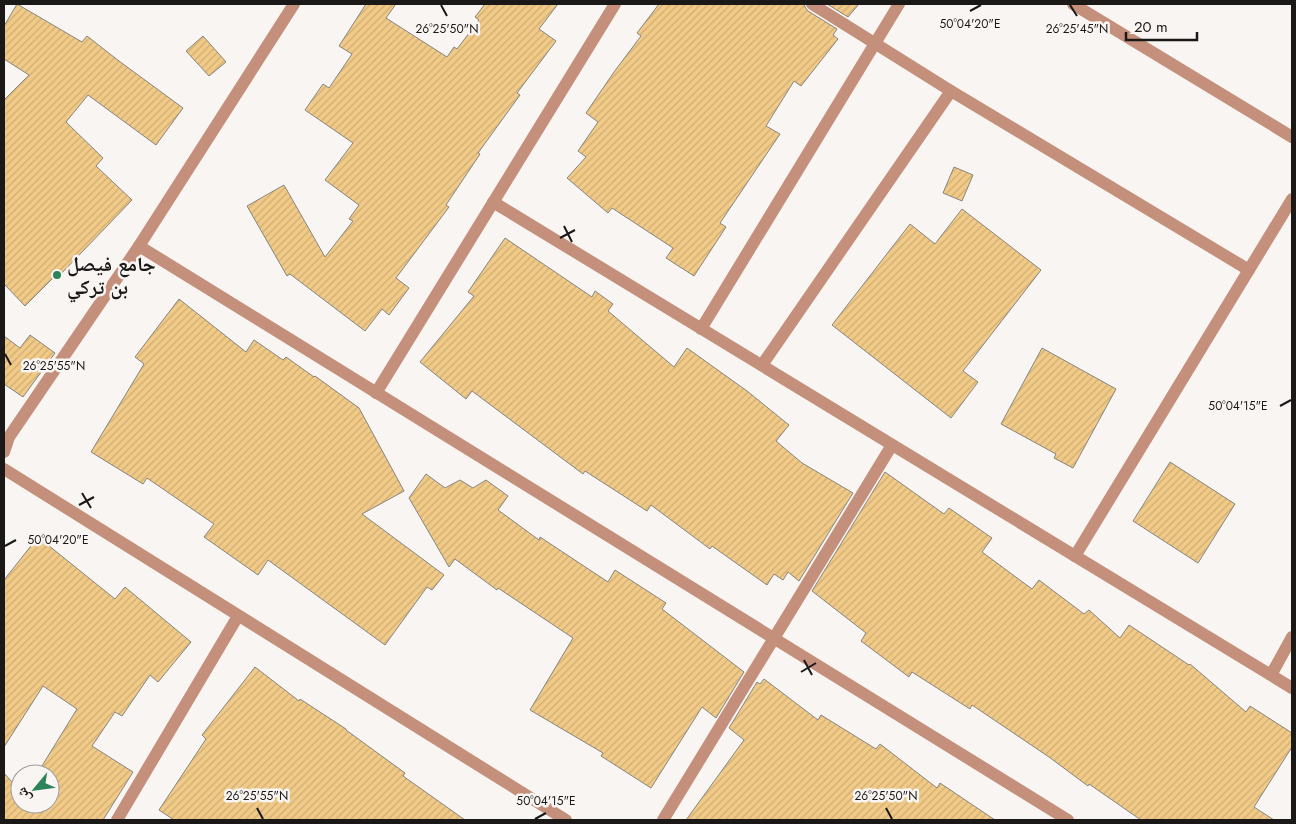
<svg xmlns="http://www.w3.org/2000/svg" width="1296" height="824" font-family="Jost,'Noto Naskh Arabic',sans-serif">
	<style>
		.building { fill: url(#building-hatch); stroke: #868582 }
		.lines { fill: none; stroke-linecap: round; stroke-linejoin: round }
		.minor { stroke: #c4907b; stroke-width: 12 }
		.tertiary { stroke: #c4907b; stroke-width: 12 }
		.ticks { fill: none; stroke: #1a1918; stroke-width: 2 }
		.poi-dot { fill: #2c8458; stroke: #f9f5f3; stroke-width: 2 }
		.labels { text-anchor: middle; stroke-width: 5; stroke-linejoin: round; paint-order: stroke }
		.poi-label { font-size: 20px; font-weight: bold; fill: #1a1918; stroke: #f9f5f3; text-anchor: start }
		.ticks-label { font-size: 12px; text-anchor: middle; fill: #1a1918; stroke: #f9f5f3; stroke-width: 5; stroke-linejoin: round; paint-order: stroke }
	</style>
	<defs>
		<pattern id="building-hatch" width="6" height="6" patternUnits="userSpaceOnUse" patternTransform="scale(1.25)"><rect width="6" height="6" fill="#f1ca87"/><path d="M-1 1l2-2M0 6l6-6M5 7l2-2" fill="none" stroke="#cead74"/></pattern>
	</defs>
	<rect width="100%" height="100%" fill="#f9f5f3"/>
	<g class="building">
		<polygon points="17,4 82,42 87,36 119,61 183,108 156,145 88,95 66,122 103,158 96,166 132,200 57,278 55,276 25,306 4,284 4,100 29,75 4,59 4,26"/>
		<polygon points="366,4 396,4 386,18 447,57 454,47 457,49 479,20 475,17 485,4 558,4 539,29 556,41 517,93 520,95 478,153 480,154 446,205 449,207 396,278 409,288 389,315 382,309 365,331 290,274 287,276 247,206 284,185 325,257 353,221 349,219 359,205 325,180 353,143 305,110 323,84 329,88 352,54 339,46"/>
		<polygon points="659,4 804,4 805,7 808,11 837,29 833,35 838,39 801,86 794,81 766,126 780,134 720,223 726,227 694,276 666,258 673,248 612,208 608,213 567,178 586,157 578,151 598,122 586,113 614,72 641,36 637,33"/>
		<polygon points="827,4 859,4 848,17"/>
		<polygon points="203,36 226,62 209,76 186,51"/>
		<polygon points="954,167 973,175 962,201 943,193"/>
		<polygon points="962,209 1041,270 963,371 978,382 951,418 832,325 910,224 935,244"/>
		<polygon points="505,238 592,297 595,291 613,304 608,311 674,367 687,348 747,391 789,425 776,441 802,463 853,493 799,581 788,572 783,580 774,574 767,585 712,546 710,549 651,505 647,511 585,471 583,474 472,391 466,399 420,362 474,296 468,292"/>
		<polygon points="179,299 246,352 254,340 283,360 286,357 314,377 315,376 359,408 404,491 362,514 444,575 432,590 427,587 385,645 268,560 258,575 204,537 214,524 147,478 143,484 91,452 144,364 135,357"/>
		<polygon points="30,335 55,353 23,397 4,384 4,336 20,348"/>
		<polygon points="1042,348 1116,389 1073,468 1054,458 1056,454 1001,424"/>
		<polygon points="1170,462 1235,504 1198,563 1133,521"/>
		<polygon points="885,472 944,514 949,508 992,538 982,552 1032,589 1039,580 1084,614 1089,610 1120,638 1129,625 1189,665 1190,664 1246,712 1250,706 1292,733 1292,747 1254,807 1274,820 1141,820 1089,784 1088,786 1049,757 972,705 970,709 912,672 909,677 861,641 866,633 812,591"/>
		<polygon points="426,474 445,488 460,480 473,488 486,480 508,496 498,510 539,540 540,537 608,582 615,570 666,603 662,609 744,672 716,718 702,707 651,788 601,756 603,753 530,710 573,638 498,588 497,590 455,559 449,567 409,498"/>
		<polygon points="38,537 115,599 125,587 191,642 158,682 150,675 122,716 115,712 92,746 133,772 103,820 4,820 4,773 20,791 20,804 50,804 50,774 37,774 77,709 43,686 4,747 4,580"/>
		<polygon points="255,667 299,701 300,699 346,729 346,730 405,773 403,776 465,820 174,820 159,810 206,739 202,735"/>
		<polygon points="764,679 818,720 821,715 876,749 880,744 937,788 940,783 995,820 686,820 744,740 729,728 757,682 760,684"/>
	</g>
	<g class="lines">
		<g class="minor">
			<polyline points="812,4 951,91 1249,270"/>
			<polyline points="1073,4 1292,137"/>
			<polyline points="493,202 1292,688"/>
			<polyline points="139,246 1068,820"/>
			<polyline points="701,329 899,4"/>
			<polyline points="762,365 951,91"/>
			<polyline points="376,393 615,4"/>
			<polyline points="1075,556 1292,199"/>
			<polyline points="1271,675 1292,637"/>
			<polyline points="117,820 238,616"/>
			<polyline points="663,820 892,445"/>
		</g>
		<g class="tertiary">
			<polyline points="4,452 9,437 139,246 294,4"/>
			<polyline points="4,469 566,820"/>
		</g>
	</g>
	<path class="ticks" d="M 441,5 L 447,16M 1070,5 L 1077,16M 970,11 L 981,5M 564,226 L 572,242M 560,238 L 575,230M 5,354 L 11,365M 1280,406 L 1291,400M 82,493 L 91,508M 79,505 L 94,497M 5,546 L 16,540M 804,660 L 812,675M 801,672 L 816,663M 257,808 L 263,819M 886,808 L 892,819M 535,819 L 546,813"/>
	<circle class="poi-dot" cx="57" cy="275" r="5"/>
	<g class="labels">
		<g class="poi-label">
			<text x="67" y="271">جامع فيصل<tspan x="67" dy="23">بن تركي</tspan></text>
		</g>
	</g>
	<g class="ticks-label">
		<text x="970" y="28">50°04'20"E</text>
		<text x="447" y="33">26°25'50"N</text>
		<text x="1077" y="33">26°25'45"N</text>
		<text x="54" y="370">26°25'55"N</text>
		<text x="1238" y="410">50°04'15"E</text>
		<text x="58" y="544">50°04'20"E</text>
		<text x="257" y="800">26°25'55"N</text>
		<text x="886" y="800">26°25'50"N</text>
		<text x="546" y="805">50°04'15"E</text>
	</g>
	<rect width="1296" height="824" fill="none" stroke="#1a1918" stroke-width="10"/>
	<g transform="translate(35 789) rotate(241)"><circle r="24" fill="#f9f5f3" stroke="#a09d9b"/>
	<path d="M0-4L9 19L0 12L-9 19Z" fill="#2c8458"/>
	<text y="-8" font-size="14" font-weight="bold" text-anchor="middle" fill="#1a1918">ش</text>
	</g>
	<path d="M1126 32v8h71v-8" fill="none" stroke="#1a1918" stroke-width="2.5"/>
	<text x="1134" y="32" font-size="15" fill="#1a1918" stroke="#f9f5f3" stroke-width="4" paint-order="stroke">20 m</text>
</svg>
